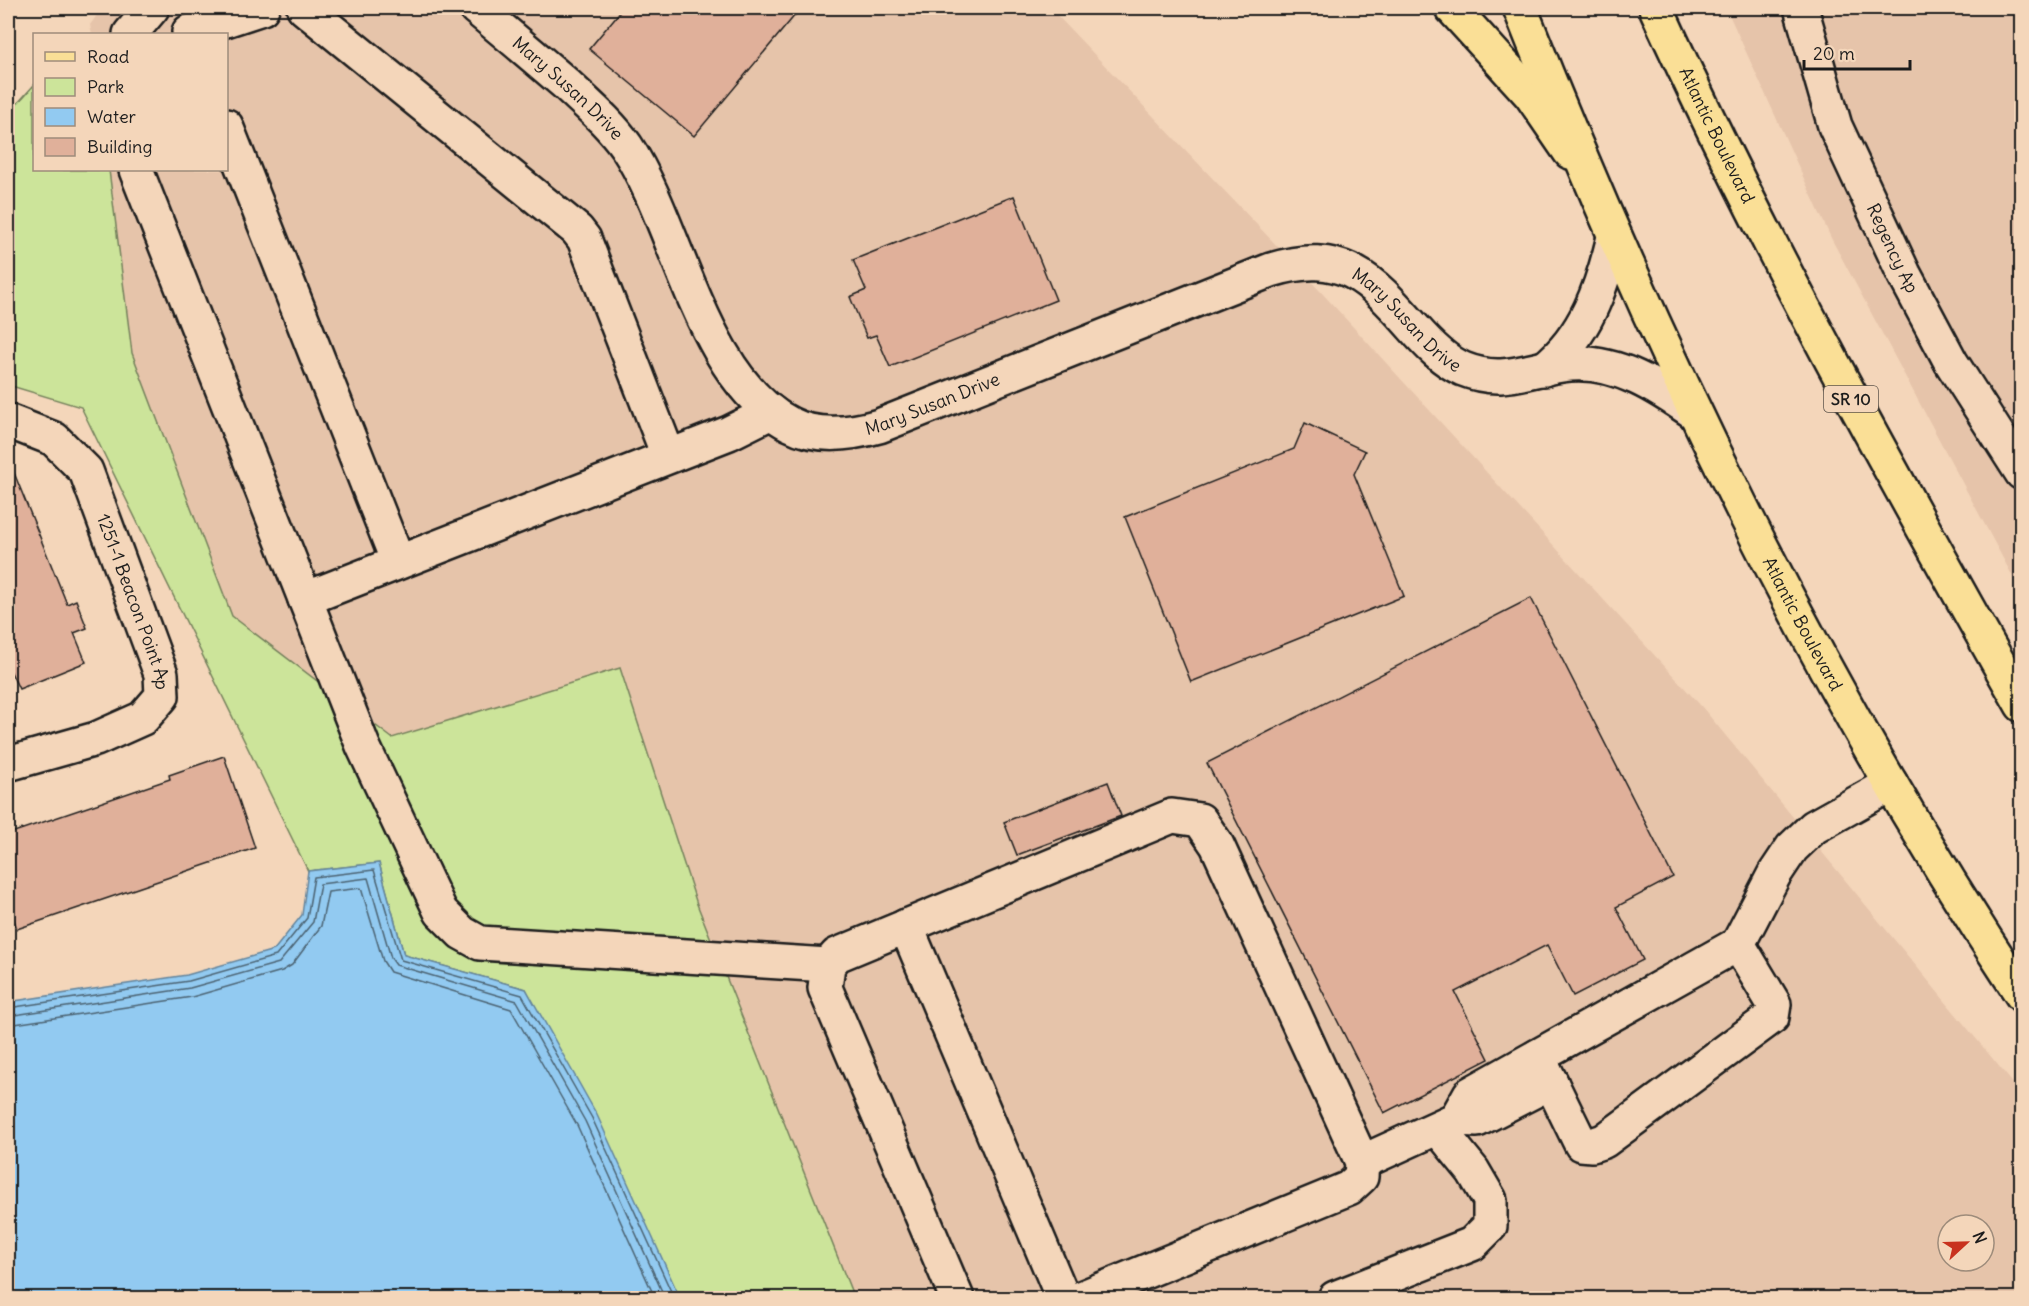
<svg xmlns="http://www.w3.org/2000/svg" width="2029" height="1306" font-family="Delius,sans-serif">
	<style>
		.built { fill: #e6c4aa; fill-rule: evenodd }
		.green { fill: #cce49a; stroke: #74805b; stroke-width: 1.5 }
		.water { fill: #92caf1; stroke: #63849c; stroke-width: 1.5 }
		.lines { fill: none; stroke-linecap: round; stroke-linejoin: round }
		.shore { stroke: #4b6271; stroke-width: 1.5 }
		.building { fill: #e0b09a; stroke: #1c1c1c; stroke-width: 1.5 }
		.minor-casing { stroke: #1c1c1c; stroke-width: 38 }
		.major-casing { stroke: #1c1c1c; stroke-width: 38 }
		.highway-casing { stroke: #1c1c1c; stroke-width: 38 }
		.minor { stroke: #f4d6ba; stroke-width: 33 }
		.major { stroke: #fadf96; stroke-width: 33 }
		.highway { stroke: #fadf96; stroke-width: 33 }
		.labels { text-anchor: middle; stroke-width: 6; stroke-linejoin: round; paint-order: stroke }
		.shield { fill: #f4d6ba; stroke: #5d544b; stroke-width: 1.5 }
		.shield-label { font-size: 16px; font-weight: bold; fill: #1c1c1c }
		.street-label { font-size: 18px; fill: #1c1c1c; stroke: #f4d6ba }
	</style>
	<rect width="100%" height="100%" fill="#f4d6ba"/>
	<filter id="ink" filterUnits="userSpaceOnUse"><feTurbulence type="fractalNoise" baseFrequency=".0167" numOctaves="2"/><feDisplacementMap in="SourceGraphic" scale="12" xChannelSelector="R" yChannelSelector="G"/><feConvolveMatrix kernelMatrix="1 2 1 2 8 2 1 2 1" color-interpolation-filters="sRGB"/></filter>
	<g filter="url(#ink)">
		<g class="built">
			<path d="M 102,8 L 1050,8 L 1321,292 L 1702,707 L 2021,1093 L 2021,1298 L 854,1298 L 697,904 L 620,668 L 392,738 L 231,616 L 132,353 L 109,170 L 226,170 L 226,34 L 92,34 L 90,25 ZM 1948,1225 L 1984,1225 L 1984,1261 L 1948,1261 Z"/>
			<polygon points="1726,8 2021,8 2021,592 1831,238"/>
		</g>
		<polygon class="green" points="34,85 34,170 109,170 132,353 232,616 392,738 620,668 697,904 854,1298 680,1298 526,989 404,955 379,863 308,871 81,407 8,385 8,114"/>
		<polygon class="water" points="379,863 404,955 526,989 597,1115 680,1298 8,1298 8,1002 187,975 274,950 302,915 308,871"/>
		<g class="lines">
			<g class="shore">
				<polyline points="8,1008 189,981 276,956 307,918 314,877 374,870 401,960 522,995 592,1118 674,1298"/>
				<polyline points="8,1016 190,988 279,963 313,922 320,884 368,878 391,958 396,965 517,1001 585,1121 665,1298"/>
				<polyline points="8,1025 192,997 282,971 292,965 321,926 328,892 361,888 383,961 390,972 511,1009 577,1125 655,1298"/>
			</g>
		</g>
		<g class="building">
			<polygon points="623,8 801,8 694,136 589,49"/>
			<polygon points="1014,196 1056,300 890,367 876,335 867,338 850,297 866,290 853,260"/>
			<polygon points="1305,423 1365,451 1354,474 1404,596 1191,682 1125,517 1294,449"/>
			<polygon points="8,458 67,604 76,600 87,628 74,633 86,662 19,689 8,666"/>
			<polygon points="1531,598 1673,877 1616,907 1643,960 1573,996 1547,945 1455,992 1489,1059 1384,1113 1207,763"/>
			<polygon points="224,756 255,848 17,929 8,902 8,834 170,779 169,775"/>
			<polygon points="1108,782 1121,816 1017,855 1004,822"/>
		</g>
		<g class="lines">
			<defs>
				<g id="minor">
					<polyline points="304,8 577,230 584,239 668,455"/>
					<path id="s1" d="M 476,8 C 506,33 536,58 566,84 C 587,104 609,122 626,146 C 678,224 701,379 790,424 C 817,438 851,434 879,426 L 1271,270 C 1342,248 1370,278 1414,328 C 1428,344 1444,361 1463,369 C 1505,386 1530,367 1570,364 C 1617,360 1659,388 1695,413"/>
					<path id="s2" d="M 1801,8 L 1835,126 L 1904,274 L 1951,362 L 2022,473"/>
					<polyline points="189,32 262,8"/>
					<polyline points="130,34 152,8"/>
					<polyline points="226,126 398,562"/>
					<polyline points="136,170 363,746 441,912 462,933 480,943 828,965"/>
					<path d="M 1544,369 C 1586,336 1602,287 1614,237"/>
					<path id="s3" d="M 8,421 L 54,439 L 86,471 L 161,674 L 162,696 L 143,718 L 96,739 L 8,764"/>
					<polyline points="305,599 729,433 771,412"/>
					<polyline points="906,926 1063,1298"/>
					<polyline points="1538,1056 1581,1144 1592,1145 1604,1141 1772,1017 1774,1004 1738,944"/>
					<polyline points="1456,1119 1470,1094 1738,944 1774,875 1792,848 1814,827 1891,784"/>
					<polyline points="1362,1162 1456,1119 1477,1120 1551,1082"/>
					<polyline points="957,1298 825,988 828,965 837,955 1172,816 1200,820 1217,845 1362,1162 1361,1177 1349,1188 1081,1298"/>
					<polyline points="1335,1298 1472,1244 1490,1226 1490,1200 1473,1171 1438,1128"/>
				</g>
				<polyline id="major" points="1452,8 1531,95 1570,152"/>
				<g id="highway">
					<path id="s4" d="M 1520,8 C 1656,351 1817,686 2022,995"/>
					<path id="s5" d="M 1656,8 C 1765,247 1893,476 2022,705"/>
				</g>
			</defs>
			<use href="#minor" class="minor-casing"/>
			<use href="#major" class="major-casing"/>
			<use href="#highway" class="highway-casing"/>
			<use href="#minor" class="minor"/>
			<use href="#major" class="major"/>
			<use href="#highway" class="highway"/>
		</g>
	</g>
	<g class="labels">
		<rect class="shield" x="1824" y="386" width="54" height="26" rx="4.5"/>
		<g class="shield-label">
			<text x="1851" y="405">SR 10</text>
		</g>
		<g class="street-label">
			<text dy="6" stroke="none"><textPath href="#s1" startOffset="122">Mary Susan Drive</textPath></text>
			<text dy="6" stroke="none"><textPath href="#s5" startOffset="141">Atlantic Boulevard</textPath></text>
			<text dy="6" stroke="none"><textPath href="#s2" startOffset="258">Regency Ap</textPath></text>
			<text dy="6" stroke="none"><textPath href="#s1" startOffset="1202">Mary Susan Drive</textPath></text>
			<text dy="6" stroke="none"><textPath href="#s1" startOffset="681">Mary Susan Drive</textPath></text>
			<text dy="6" stroke="none"><textPath href="#s3" startOffset="234">1251-1 Beacon Point Ap</textPath></text>
			<text dy="6" stroke="none"><textPath href="#s4" startOffset="678">Atlantic Boulevard</textPath></text>
		</g>
	</g>
	<rect width="2029" height="1306" fill="none" stroke="#f4d6ba" stroke-width="30"/>
	<rect x="15" y="15" width="1999" height="1276" fill="none" stroke="#1c1c1c" stroke-width="2" filter="url(#ink)"/>
	<rect x="33" y="33" width="195" height="138" fill="#f4d6ba" stroke="#9e8c7b" stroke-width="1.5"/>
	<rect x="45" y="52" width="30" height="9" fill="#fadf96" stroke="#9e8c7b" stroke-width="1.5"/>
	<text x="87" y="63" font-size="18" fill="#1c1c1c">Road</text>
	<rect x="45" y="78" width="30" height="18" fill="#cce49a" stroke="#9e8c7b" stroke-width="1.5"/>
	<text x="87" y="93" font-size="18" fill="#1c1c1c">Park</text>
	<rect x="45" y="108" width="30" height="18" fill="#92caf1" stroke="#9e8c7b" stroke-width="1.5"/>
	<text x="87" y="123" font-size="18" fill="#1c1c1c">Water</text>
	<rect x="45" y="138" width="30" height="18" fill="#e0b09a" stroke="#9e8c7b" stroke-width="1.5"/>
	<text x="87" y="153" font-size="18" fill="#1c1c1c">Building</text>
	<g transform="translate(1966 1243) rotate(68)"><circle r="28" fill="#f4d6ba" stroke="#9e8c7b" stroke-width="1.5"/>
	<path d="M0-4.5L10 22L0 15L-10 22Z" fill="#c8321e"/>
	<text y="-9" font-size="16" font-weight="bold" text-anchor="middle" fill="#1c1c1c">N</text>
	</g>
	<path d="M1804 60v9h106v-9" fill="none" stroke="#1c1c1c" stroke-width="3"/>
	<text x="1813" y="60" font-size="18" fill="#1c1c1c" stroke="#f4d6ba" stroke-width="4.5" paint-order="stroke">20 m</text>
</svg>
